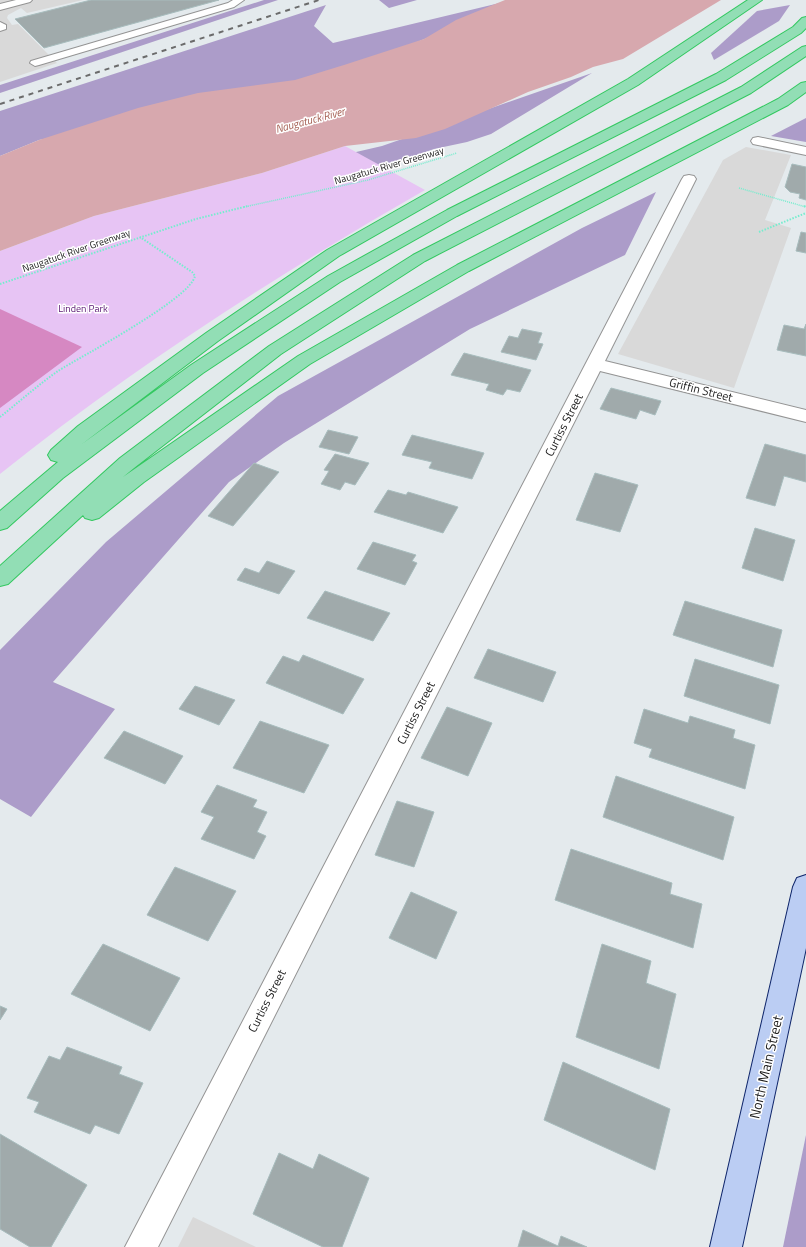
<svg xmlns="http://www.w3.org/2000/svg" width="806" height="1247" font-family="'Titillium Web',sans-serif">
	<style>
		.forest { fill: #ac9cc9 }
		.park { fill: #e7c4f4 }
		.pitch { fill: #d688c2 }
		.parking { fill: #d9d9d9 }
		.water { fill: #d7a8ae }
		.building { fill: #a0aaab; stroke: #a7bcbd }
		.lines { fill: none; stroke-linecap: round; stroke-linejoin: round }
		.lane-casing { stroke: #949494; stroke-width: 2 }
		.street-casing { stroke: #949494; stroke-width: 2 }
		.secondary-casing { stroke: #0e256a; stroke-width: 2 }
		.highway-casing { stroke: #33c860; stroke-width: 2 }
		.path-far1 { stroke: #75edce; stroke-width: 1.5; stroke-dasharray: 1 1; stroke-linecap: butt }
		.path { stroke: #75edce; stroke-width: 2; stroke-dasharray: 1.5 1.5; stroke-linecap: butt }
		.lane { fill: #fff; fill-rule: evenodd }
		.street { fill: #fff; fill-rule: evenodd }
		.secondary { fill: #bbcdf3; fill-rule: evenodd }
		.highway { fill: #92deb5; fill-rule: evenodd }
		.rail { stroke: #6b6b6b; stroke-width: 2; stroke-dasharray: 5 5; stroke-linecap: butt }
		.labels { text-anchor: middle; stroke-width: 3; stroke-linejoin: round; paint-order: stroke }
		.far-street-label { font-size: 10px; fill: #1d1d1d; stroke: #fff }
		.far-park-label { font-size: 10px; fill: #581571; stroke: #fff }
		.far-water-label { font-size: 11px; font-style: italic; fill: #a45e52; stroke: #fff }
		.street-label { font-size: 12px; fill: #1d1d1d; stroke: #fff }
		.near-street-label { font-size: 14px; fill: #1d1d1d; stroke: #fff }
	</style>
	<rect width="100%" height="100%" fill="#e4eaed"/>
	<g class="forest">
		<polygon points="264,0 278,0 0,93 0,85"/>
		<polygon points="379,0 417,0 389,8"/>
		<polygon points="512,0 519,0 320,82 39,140 0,156 0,111 326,5 314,26 333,43"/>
		<polygon points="790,5 779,21 714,60 711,53 757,11"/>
		<polygon points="592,73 491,134 467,142 434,149 357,176 274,171 382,146"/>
		<polygon points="806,118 806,142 771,136"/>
		<polygon points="656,192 625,255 470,329 284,443 229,482 53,682 115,709 31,817 0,799 0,650 106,542 278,396 582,228"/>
		<polygon points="806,1135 806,1247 783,1247"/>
	</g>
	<path class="park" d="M 345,146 L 425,190 C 277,275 133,367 0,474 L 0,251 L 94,216 L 262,173 Z"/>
	<polygon class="pitch" points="0,309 82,347 0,408"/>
	<g class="parking">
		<polygon points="0,0 83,0 27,13 21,8 8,15 7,18 12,25 18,24 57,63 0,82"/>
		<polygon points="746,147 791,155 765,220 791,228 734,388 618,354 723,160"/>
		<polygon points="193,1217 256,1247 178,1247"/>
	</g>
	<polygon class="water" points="505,0 721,0 623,59 593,67 571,77 528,92 445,129 416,138 345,146 262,173 94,216 0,251 0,156 39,140 138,108 198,93 295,80 344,65 424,39 456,20"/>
	<g class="building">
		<polygon points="91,0 219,0 44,48 15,19"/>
		<polygon points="792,164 806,167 806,200 799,198 800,194 790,192 785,187"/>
		<polygon points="801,232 806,233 806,253 796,251"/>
		<polygon points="806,324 806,356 777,350 784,325 804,329"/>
		<polygon points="522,329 542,333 538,343 543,344 536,360 501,352 509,336 518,338"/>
		<polygon points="464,353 531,370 520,392 507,389 503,395 486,390 489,384 451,375"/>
		<polygon points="611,388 661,401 655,415 640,410 636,419 600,409"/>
		<polygon points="328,430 358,437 349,454 319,447"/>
		<polygon points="412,435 484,453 472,479 429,468 432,462 402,455"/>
		<polygon points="765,444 806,455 806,482 784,476 775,506 746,498"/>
		<polygon points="335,454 369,463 355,485 345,482 340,490 321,484 329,471 324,470"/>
		<polygon points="254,463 279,472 233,526 208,516"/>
		<polygon points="595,473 638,485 620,532 576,520"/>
		<polygon points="388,490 406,495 408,492 458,507 443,533 374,512"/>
		<polygon points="755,528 795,540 783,581 742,568"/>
		<polygon points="373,542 416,555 412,561 417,563 405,585 357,569"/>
		<polygon points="267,561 295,571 279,594 237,580 245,568 259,573"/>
		<polygon points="325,591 390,613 373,641 307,618"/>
		<polygon points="685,601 782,630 773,667 673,635"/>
		<polygon points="488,649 556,672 543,702 474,678"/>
		<polygon points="303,655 364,679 343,714 266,683 283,656 299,662"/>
		<polygon points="695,659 779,685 770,724 684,696"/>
		<polygon points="195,686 235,700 219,725 179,709"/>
		<polygon points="447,707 492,723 468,776 421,758"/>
		<polygon points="644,709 688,723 690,716 735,730 733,738 755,745 745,789 649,757 652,749 634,743"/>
		<polygon points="260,721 329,745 304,793 233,768"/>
		<polygon points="124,731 183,756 165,784 104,758"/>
		<polygon points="616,776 734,817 723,860 603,817"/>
		<polygon points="217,785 257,800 253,807 267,812 257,832 266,836 254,859 201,839 214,817 201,812"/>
		<polygon points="397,801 434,812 414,867 375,855"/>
		<polygon points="571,849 672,883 670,894 702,904 693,948 555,900"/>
		<polygon points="175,867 236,891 208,941 147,915"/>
		<polygon points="411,892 457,912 436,959 389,938"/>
		<polygon points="103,944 180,978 150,1031 71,994"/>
		<polygon points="602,944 651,961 646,983 676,994 659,1069 576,1037"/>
		<polygon points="0,1006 7,1009 0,1020"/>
		<polygon points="67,1047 122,1067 119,1074 143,1083 119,1134 95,1125 90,1134 34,1112 39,1102 27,1098 49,1056 60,1060"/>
		<polygon points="563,1062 670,1109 655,1170 544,1120"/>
		<polygon points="0,1134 87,1185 51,1247 30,1247 0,1229"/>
		<polygon points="279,1153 313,1169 319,1154 369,1178 342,1247 323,1247 253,1214"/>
		<polygon points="523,1230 558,1246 561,1236 587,1247 518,1247"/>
	</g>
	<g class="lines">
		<defs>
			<g id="lane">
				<polygon points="16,0 32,0 30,2 0,10 0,4"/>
				<polygon points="233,0 244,0 234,7 39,65 35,66 30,63 31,61 228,3"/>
				<polygon points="0,22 6,25 6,29 0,31"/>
			</g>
			<g id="street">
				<polygon points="758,137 806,147 806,155 753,144 751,141 753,138"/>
				<polygon points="689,175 694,176 696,179 605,361 806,410 806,422 600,371 158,1247 125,1247 682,179 684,176"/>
			</g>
			<polygon id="secondary" points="806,875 806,948 742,1247 710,1247 793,887 797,878"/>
			<g id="highway">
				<polygon points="748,0 762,0 638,85 339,256 218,341 82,444 191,365 328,276 447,210 716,74 793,27 802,18 806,17 806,28 801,33 726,80 457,216 340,282 203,373 63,478 7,528 0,530 0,511 58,462 51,460 48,455 51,450 78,426 206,333 327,250 628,79"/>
				<polygon points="806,46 806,56 751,93 425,261 281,354 134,468 123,477 298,356 457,265 778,99 801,83 806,82 806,92 788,105 469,271 310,364 144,482 99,518 92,520 85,518 83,515 8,584 0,586 0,566 120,458 269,346 413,255 741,87 802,47"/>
			</g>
		</defs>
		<use href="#lane" class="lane-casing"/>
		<use href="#street" class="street-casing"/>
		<use href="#secondary" class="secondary-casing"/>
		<use href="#highway" class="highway-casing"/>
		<g class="path-far1">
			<polyline points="739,188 806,207"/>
			<polyline points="244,207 368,180 457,153"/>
		</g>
		<g class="path">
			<polyline points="804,206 806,207"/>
			<polyline points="759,232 806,213"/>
			<polyline points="0,284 196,219 248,206"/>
			<path d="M 0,417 C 19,402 38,385 58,371 C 82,356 190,299 195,276 L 192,272 L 140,237"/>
		</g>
		<use href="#lane" class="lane"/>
		<use href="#street" class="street"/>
		<use href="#secondary" class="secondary"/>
		<use href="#highway" class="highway"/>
		<polyline class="rail" points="0,104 319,0"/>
	</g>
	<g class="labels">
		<g class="far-street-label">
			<text transform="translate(389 165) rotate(-16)" y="4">Naugatuck River Greenway</text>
			<text transform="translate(76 250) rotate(-19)" y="4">Naugatuck River Greenway</text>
		</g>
		<g class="far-park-label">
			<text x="83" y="312">Linden Park</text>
		</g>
		<g class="far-water-label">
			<text transform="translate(310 120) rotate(-15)" y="4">Naugatuck River</text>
		</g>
		<g class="street-label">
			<text transform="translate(701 390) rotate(14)" y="4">Griffin Street</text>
			<text transform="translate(564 425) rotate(-63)" y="4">Curtiss Street</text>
			<text transform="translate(416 713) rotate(-63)" y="4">Curtiss Street</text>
			<text transform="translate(267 1001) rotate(-63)" y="4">Curtiss Street</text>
		</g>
		<g class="near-street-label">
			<text transform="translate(766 1067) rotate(-77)" y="5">North Main Street</text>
		</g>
	</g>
</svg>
